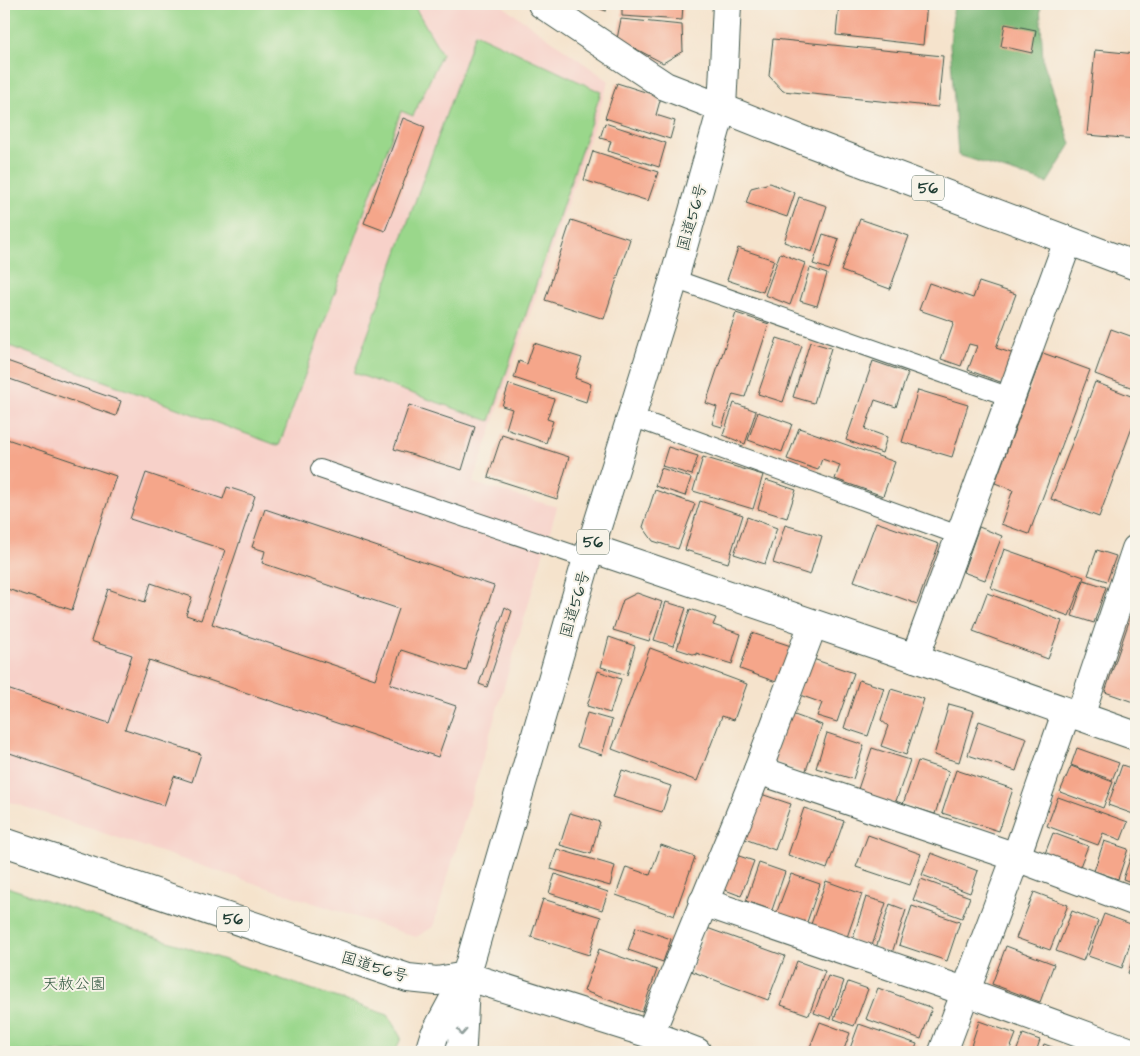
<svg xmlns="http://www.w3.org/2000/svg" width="1140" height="1056" font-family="'Architects Daughter','Klee One',sans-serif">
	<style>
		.built { fill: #f7d1c9 }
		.green { fill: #9ad78b; stroke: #5c8a60 }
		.forest { fill: #7bb877; stroke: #4d7a56 }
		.building { fill: #f5a68a }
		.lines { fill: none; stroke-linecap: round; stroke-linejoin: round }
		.lane-casing { stroke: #3f564b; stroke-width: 20 }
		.street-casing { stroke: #3f564b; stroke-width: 30 }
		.secondary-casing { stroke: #3f564b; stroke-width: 30 }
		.highway-casing { stroke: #3f564b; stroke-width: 30 }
		.lane { stroke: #fff; stroke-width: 18 }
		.street { stroke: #fff; stroke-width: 28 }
		.secondary { stroke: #fff; stroke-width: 28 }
		.highway { stroke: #fff; stroke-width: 28 }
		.oneway { stroke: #8f9e9a }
		.labels { text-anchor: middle; stroke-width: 4; stroke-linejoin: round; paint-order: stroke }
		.shield { fill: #f7f3e8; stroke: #60746a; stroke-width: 1 }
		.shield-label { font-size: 15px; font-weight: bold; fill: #1f3d34 }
		.street-label { font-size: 16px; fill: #1f3d34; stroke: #f7f3e8 }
		.park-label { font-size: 16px; fill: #385c45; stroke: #f7f3e8 }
	</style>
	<rect width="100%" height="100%" fill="#f7f3e8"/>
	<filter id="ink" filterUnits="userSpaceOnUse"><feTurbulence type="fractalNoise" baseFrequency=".02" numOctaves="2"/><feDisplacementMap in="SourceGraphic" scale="10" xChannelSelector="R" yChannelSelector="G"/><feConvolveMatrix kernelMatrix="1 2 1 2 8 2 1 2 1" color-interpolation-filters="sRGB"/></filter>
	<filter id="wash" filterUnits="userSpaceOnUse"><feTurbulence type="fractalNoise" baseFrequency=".0096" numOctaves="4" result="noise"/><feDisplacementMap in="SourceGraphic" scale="20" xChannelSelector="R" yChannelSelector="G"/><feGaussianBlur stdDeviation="1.12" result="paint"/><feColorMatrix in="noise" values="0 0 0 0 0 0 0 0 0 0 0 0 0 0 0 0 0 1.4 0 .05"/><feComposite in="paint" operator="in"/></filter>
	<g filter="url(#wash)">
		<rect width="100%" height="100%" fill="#f5e3cc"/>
		<polygon class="built" points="4,4 500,4 609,81 473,483 557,507 433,927 416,937 4,800"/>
		<g class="green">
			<polygon points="4,4 413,4 442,54 413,116 401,111 279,446 4,344"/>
			<polygon points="475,33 601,92 490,421 354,373"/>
			<polygon points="4,886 388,1015 401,1038 395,1052 4,1052"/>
		</g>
		<polygon class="forest" points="954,4 1040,4 1043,61 1071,144 1047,183 958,155 950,44"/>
		<g id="blocks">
			<g class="building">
				<polygon points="587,4 608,4 606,11"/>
				<polygon points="622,4 683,4 682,20 622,16"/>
				<polygon points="839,4 927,4 923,45 836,35"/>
				<polygon points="621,19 682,25 683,51 663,63 617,39"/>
				<polygon points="1005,24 1036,30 1032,53 1001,46"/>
				<polygon points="773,39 943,56 938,107 783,91 769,76"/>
				<polygon points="1095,50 1136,54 1136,139 1087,135"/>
				<polygon points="617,83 661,97 656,115 675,121 670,139 605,118"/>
				<polygon points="403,118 425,127 385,231 364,223"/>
				<polygon points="605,123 666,143 659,167 608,151 611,141 600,138"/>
				<polygon points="593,151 658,172 648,201 584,180"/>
				<polygon points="770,183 795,193 787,217 746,203 751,188"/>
				<polygon points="799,197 827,206 812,252 784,242"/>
				<polygon points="860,219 909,236 890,289 841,271"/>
				<polygon points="571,220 630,239 604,319 545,300"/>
				<polygon points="823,234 839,239 829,269 813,264"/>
				<polygon points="738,248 774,260 763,292 727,280"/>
				<polygon points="780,253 805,263 790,305 765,295"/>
				<polygon points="810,268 827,274 817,306 800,301"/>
				<polygon points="979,282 1016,294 996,348 1014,354 1003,383 968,370 977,346 969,344 961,366 941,359 954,322 919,310 929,283 973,298"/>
				<polygon points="736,313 769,324 745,397 733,394 722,427 712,424 717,407 706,403"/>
				<polygon points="1111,329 1136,338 1136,378 1133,388 1095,374"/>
				<polygon points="777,338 802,346 783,402 758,394"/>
				<polygon points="810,342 831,348 814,403 793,397"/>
				<polygon points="534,343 582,358 575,378 591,384 586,402 514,378 519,361 527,364"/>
				<polygon points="1043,353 1090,370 1029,534 1001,524 1013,490 995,483"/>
				<polygon points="4,360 121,401 116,416 4,377"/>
				<polygon points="873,361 908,373 896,407 875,400 865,429 887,437 882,453 846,440"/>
				<polygon points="1095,382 1136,398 1136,417 1099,517 1051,499"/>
				<polygon points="509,384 554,399 547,419 553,421 546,443 506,429 512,409 502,406"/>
				<polygon points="918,390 968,405 952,457 902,442"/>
				<polygon points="734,403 756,411 745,444 723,435"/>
				<polygon points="409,405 475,427 462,470 394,449"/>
				<polygon points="758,412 792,424 782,452 748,440"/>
				<polygon points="799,428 895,462 883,496 835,479 840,465 822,459 818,470 787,459"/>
				<polygon points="502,435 569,457 557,499 488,477"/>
				<polygon points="4,438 116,476 72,610 4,588"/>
				<polygon points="668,447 698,456 692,475 662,466"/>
				<polygon points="703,457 763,475 753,509 693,491"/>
				<polygon points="661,468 691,478 685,496 655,486"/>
				<polygon points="146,473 223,499 227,487 255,496 212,624 375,679 399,609 262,563 265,551 252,547 265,509 494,586 466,671 401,650 390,684 456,706 438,757 149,660 125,729 201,754 192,782 174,776 164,806 4,751 4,688 109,723 132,655 91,641 108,589 145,602 151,583 192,597 186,615 201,620 225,550 130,519"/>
				<polygon points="766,480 796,490 787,518 758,509"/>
				<polygon points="655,490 695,504 678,549 653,541 643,527"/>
				<polygon points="700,501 743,515 728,563 685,550"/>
				<polygon points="747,517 777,528 765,564 734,554"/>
				<polygon points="876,522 939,544 917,604 854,581"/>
				<polygon points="785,525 822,536 810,575 773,563"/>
				<polygon points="979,527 1002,536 985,580 963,572"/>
				<polygon points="1004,549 1084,577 1069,616 991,588"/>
				<polygon points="1097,550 1116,556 1107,581 1088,575"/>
				<polygon points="1084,580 1106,587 1094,623 1072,616"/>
				<polygon points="637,593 662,602 649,641 613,630 623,600"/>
				<polygon points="987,593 1062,621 1048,659 973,631"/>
				<polygon points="1136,601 1136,703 1105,692"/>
				<polygon points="666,602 686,608 673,646 654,640"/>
				<polygon points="505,607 512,611 487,687 479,684"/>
				<polygon points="690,609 716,618 713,625 741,634 732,664 696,653 696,655 677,649"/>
				<polygon points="752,633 791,646 779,683 740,669"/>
				<polygon points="609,637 635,646 627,675 601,667"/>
				<polygon points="650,648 747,684 734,720 722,716 697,781 612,749"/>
				<polygon points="810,658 854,673 837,722 817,716 822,703 797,694"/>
				<polygon points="598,671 621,679 610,713 587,706"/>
				<polygon points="859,680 884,688 868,736 844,728"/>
				<polygon points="891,689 924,699 906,755 881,746 888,726 881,720"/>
				<polygon points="949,704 974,711 959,762 934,755"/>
				<polygon points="587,713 612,720 602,755 577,747"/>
				<polygon points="789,713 822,725 805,773 772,761"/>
				<polygon points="979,721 1027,738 1016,771 968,755"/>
				<polygon points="827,733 864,745 853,779 816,768"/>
				<polygon points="872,748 910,760 895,804 857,792"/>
				<polygon points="1077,748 1119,763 1112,780 1071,765"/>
				<polygon points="918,761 949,771 935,814 903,804"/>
				<polygon points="1122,765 1136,770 1136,815 1108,805"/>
				<polygon points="1071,766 1113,782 1103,808 1060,792"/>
				<polygon points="622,770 671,786 662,812 613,797"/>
				<polygon points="956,770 1013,789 999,831 942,813"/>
				<polygon points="758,793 791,804 775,850 742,838"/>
				<polygon points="1058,797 1128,822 1121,840 1103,833 1098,845 1047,826"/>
				<polygon points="804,808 844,821 827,869 788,855"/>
				<polygon points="570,813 600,822 591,854 560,845"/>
				<polygon points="1053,833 1088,846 1079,869 1044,856"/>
				<polygon points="868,835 921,854 910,885 856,867"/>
				<polygon points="1104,841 1128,849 1118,879 1094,871"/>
				<polygon points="1136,842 1136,884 1123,879"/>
				<polygon points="661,845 695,857 674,916 616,895 626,867 650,875"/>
				<polygon points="557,849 615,866 610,886 551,869"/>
				<polygon points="931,853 978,871 970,893 922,875"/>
				<polygon points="733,854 754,861 741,896 720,888"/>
				<polygon points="759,863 785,872 772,910 746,901"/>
				<polygon points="555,874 608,892 602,910 549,893"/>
				<polygon points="791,874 820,884 806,925 776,914"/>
				<polygon points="921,879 970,897 962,918 913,900"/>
				<polygon points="826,881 862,894 845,943 809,930"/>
				<polygon points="1034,892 1068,905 1050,950 1016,938"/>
				<polygon points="866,897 886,903 872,946 852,941"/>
				<polygon points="543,899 601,917 589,955 531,937"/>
				<polygon points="890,904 906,910 892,953 876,948"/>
				<polygon points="912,906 960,922 947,961 899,945"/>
				<polygon points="1072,911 1098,921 1083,961 1056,951"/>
				<polygon points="1104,914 1136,926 1122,968 1088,956"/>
				<polygon points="636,927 671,939 663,962 628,950"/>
				<polygon points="707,928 785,956 768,1000 691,971"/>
				<polygon points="1006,946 1054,964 1040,1002 992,984"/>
				<polygon points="1136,948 1136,976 1128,973"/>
				<polygon points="599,949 657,970 642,1012 584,991"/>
				<polygon points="797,961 825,971 809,1015 781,1005"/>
				<polygon points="828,976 844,981 831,1019 814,1013"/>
				<polygon points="848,982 868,989 854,1026 834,1019"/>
				<polygon points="878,988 932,1008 921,1039 866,1019"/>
				<polygon points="979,1021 1016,1034 1009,1052 969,1052"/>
				<polygon points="820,1022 850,1033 843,1052 808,1052"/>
				<polygon points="859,1024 917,1044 914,1052 849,1051"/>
				<polygon points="1023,1034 1040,1040 1036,1052 1016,1052"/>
				<polygon points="1044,1044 1066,1052 1041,1052"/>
			</g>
		</g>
	</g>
	<g filter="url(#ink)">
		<use href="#blocks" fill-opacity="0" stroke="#3f564b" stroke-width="1"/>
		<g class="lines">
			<defs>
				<g id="lane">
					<polyline points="674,279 1010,397"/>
					<polyline points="632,417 961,536"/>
					<polyline points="320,469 587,559"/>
				</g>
				<g id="street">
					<polyline points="542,4 665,86 722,108"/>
					<polyline points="915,658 1068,241"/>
					<polyline points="1080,716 1136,549"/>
					<polyline points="758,770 1016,857 1136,902"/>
					<polyline points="703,902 964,991 1131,1052"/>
					<polyline points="650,1034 758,770 813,624"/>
					<polyline points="429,1052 434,1036 466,976"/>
					<polyline points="459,1052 462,1045 465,985"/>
				</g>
				<g id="secondary">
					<polyline points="722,108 727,4"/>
					<polyline points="591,548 915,658 1136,736"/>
					<polyline points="466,976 650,1034 697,1052"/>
					<polyline points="943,1052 1016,857 1066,713"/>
				</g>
				<polyline id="highway" points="4,842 408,978 437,981 466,976 587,559 674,279 722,108 805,141 1136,266"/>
			</defs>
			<use href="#lane" class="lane-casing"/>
			<use href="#street" class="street-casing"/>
			<use href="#secondary" class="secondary-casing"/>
			<use href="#highway" class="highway-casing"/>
			<use href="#lane" class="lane"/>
			<use href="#street" class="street"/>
			<use href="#secondary" class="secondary"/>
			<use href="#highway" class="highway"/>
		</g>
		<defs><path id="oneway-chevron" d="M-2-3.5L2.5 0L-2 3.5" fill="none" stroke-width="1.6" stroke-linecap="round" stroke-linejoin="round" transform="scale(1.25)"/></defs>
		<use class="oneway" href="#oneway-chevron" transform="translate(462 1032) rotate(93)"/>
	</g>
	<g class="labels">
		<g class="shield">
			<rect x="912" y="175.5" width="32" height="25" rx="4"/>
			<rect x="577" y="529.5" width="32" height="25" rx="4"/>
			<rect x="217" y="906.5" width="32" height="25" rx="4"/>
		</g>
		<g class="shield-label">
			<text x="928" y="193">56</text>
			<text x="593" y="547">56</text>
			<text x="233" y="924">56</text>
		</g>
		<g class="street-label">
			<text transform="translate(691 217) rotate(-74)" y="6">国道56号</text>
			<text transform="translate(574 604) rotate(-74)" y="6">国道56号</text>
			<text transform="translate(375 966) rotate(17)" y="6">国道56号</text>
		</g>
		<g class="park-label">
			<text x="74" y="989">天赦公園</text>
		</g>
	</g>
	<rect width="1140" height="1056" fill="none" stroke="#f7f3e8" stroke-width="20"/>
</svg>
